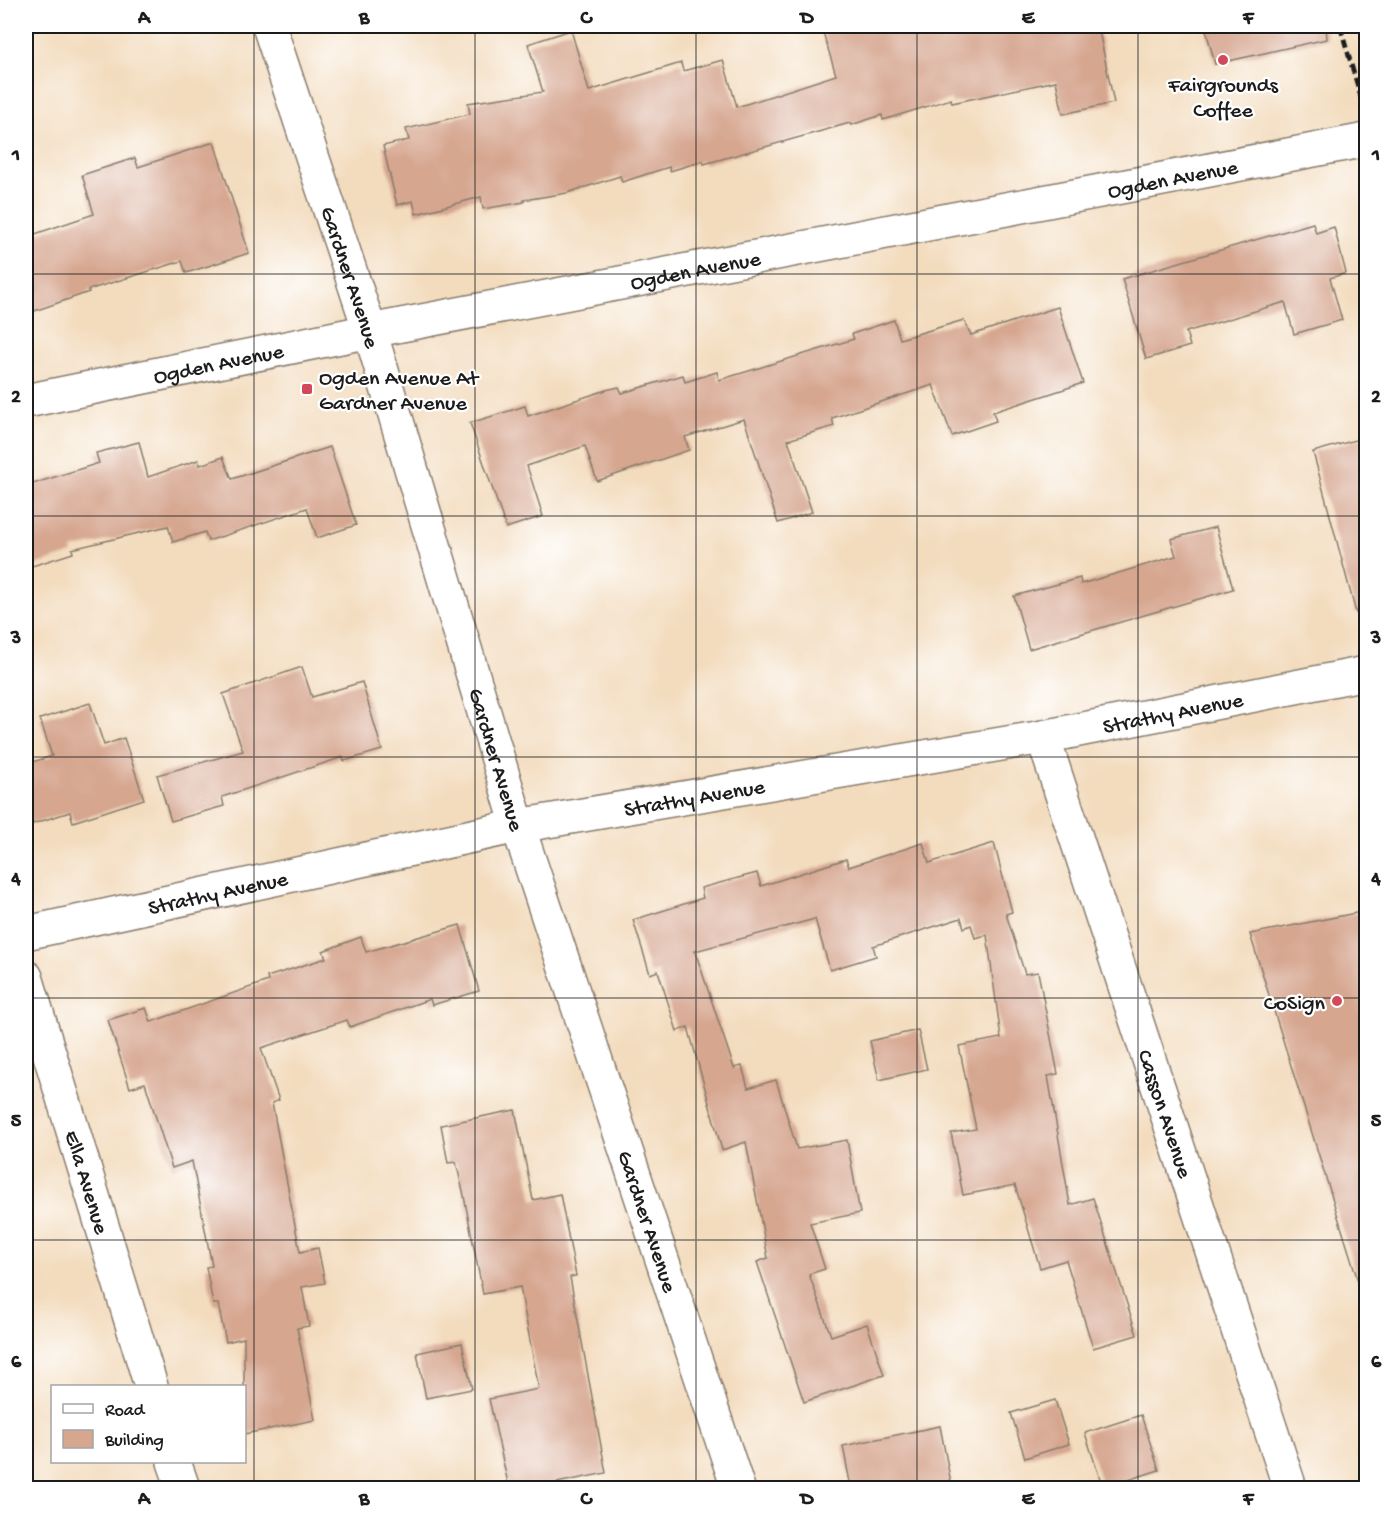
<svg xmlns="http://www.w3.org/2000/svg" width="1392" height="1514" font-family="'Gochi Hand',sans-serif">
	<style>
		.building { fill: #d6a68f }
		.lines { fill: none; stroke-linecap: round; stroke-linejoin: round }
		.minor-casing { stroke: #887c6d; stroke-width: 36 }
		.tertiary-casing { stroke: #887c6d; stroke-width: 36 }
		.minor { stroke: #fff; stroke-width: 33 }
		.tertiary { stroke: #fff; stroke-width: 33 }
		.rail { stroke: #1c1c1c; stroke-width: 4.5; stroke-dasharray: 9 4.5; stroke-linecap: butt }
		.grid { fill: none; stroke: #1c1c1c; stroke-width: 1.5; stroke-opacity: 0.55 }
		.poi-dot { fill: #d1495b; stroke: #fff; stroke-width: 2 }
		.labels { text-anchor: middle; stroke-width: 4.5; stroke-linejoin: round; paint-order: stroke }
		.poi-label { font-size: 22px; fill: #1c1c1c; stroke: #fff }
		.street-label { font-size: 22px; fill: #1c1c1c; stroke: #fff }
		.neatline { fill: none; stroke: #1c1c1c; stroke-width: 2 }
		.grid-label { font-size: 20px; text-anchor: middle; font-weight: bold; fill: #1c1c1c }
	</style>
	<rect width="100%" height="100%" fill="#fff"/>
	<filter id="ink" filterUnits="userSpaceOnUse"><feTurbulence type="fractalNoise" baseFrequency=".0167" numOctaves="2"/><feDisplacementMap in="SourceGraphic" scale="12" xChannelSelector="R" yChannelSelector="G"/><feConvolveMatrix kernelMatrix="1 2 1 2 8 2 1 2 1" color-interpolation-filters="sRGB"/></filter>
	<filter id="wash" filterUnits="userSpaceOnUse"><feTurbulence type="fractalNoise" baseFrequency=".008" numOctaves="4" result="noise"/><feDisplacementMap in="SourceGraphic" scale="24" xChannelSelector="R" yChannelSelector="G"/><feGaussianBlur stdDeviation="1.35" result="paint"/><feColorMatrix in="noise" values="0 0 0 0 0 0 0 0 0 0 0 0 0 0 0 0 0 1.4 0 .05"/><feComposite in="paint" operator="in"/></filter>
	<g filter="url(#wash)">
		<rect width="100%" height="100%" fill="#f3dcbe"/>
		<g id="blocks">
			<g class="building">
				<polygon points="844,26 1098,26 1114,103 1063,114 1056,81 952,103 951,99 883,120 882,115 851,125 850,123 704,164 703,161 670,171 669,167 622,182 620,176 567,193 524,200 524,202 483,209 481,197 416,214 413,201 397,205 383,146 409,140 406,129 470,114 468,103 543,92 528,44 571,30 589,91 681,63 683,71 723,60 737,107 836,75 823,32"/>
				<polygon points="1205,26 1326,26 1327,39 1215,64"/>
				<polygon points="214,142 249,253 186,273 182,261 88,290 89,292 26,314 26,237 94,214 82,175 135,158 138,167"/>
				<polygon points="1313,223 1316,233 1334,227 1346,273 1330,278 1342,320 1294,334 1285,302 1186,332 1190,346 1146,359 1122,279"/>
				<polygon points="1058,307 1083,383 993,412 996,421 952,436 933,385 832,418 834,426 788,440 812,512 778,523 744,419 685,437 689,450 597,481 585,446 527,466 543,516 506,528 470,423 525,406 528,416 606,390 619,387 622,393 683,375 685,382 717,372 719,380 854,339 852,334 894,320 900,339 964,320 971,335"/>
				<polygon points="1366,437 1366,612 1356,613 1313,452"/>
				<polygon points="139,442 148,477 198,460 200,465 223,457 232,479 330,447 356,525 317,538 307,508 208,541 205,532 173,542 168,526 72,549 73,553 26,568 26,486 99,463 96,453"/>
				<polygon points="1216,527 1233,589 1029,649 1014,596 1080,578 1081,584 1176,556 1171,539"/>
				<polygon points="302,667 312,697 362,682 382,750 344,761 343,757 222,797 224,806 171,821 157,775 243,751 223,694"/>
				<polygon points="90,703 104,745 124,738 144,799 73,822 70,812 26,826 26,764 52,756 40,719"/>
				<polygon points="923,843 929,863 994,843 1012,912 1006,914 1025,974 1038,972 1058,1074 1048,1076 1070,1205 1093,1198 1137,1335 1093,1348 1066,1260 1040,1268 1015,1185 963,1195 951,1133 976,1129 959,1046 1001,1038 987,935 975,938 971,925 964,928 961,918 873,946 876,956 830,970 815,919 695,951 734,1068 742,1066 748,1088 776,1080 797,1149 847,1140 860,1213 810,1223 825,1269 809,1274 831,1336 867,1324 884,1375 804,1402 757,1262 768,1258 746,1142 722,1150 688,1027 677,1031 658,971 650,974 633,920 703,898 701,888 757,873 761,886 846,859 849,867"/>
				<polygon points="1366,911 1366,1283 1359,1284 1250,934"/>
				<polygon points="460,925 479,991 432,1005 430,999 350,1027 347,1020 261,1048 279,1100 272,1103 300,1252 318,1248 325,1283 302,1287 309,1326 297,1328 315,1420 244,1434 244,1338 226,1342 218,1304 213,1304 206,1267 212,1266 192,1161 172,1168 145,1083 130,1088 108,1020 146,1008 151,1022 268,981 267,977 326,958 323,951 361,937 366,952"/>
				<polygon points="918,1030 927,1069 879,1080 870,1041"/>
				<polygon points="515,1110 533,1200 560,1194 576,1276 570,1277 606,1473 532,1488 509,1488 489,1399 539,1389 520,1287 483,1294 463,1191 456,1162 448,1163 441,1125"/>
				<polygon points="462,1343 472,1389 426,1398 417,1353"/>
				<polygon points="1055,1400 1069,1444 1025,1458 1011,1413"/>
				<polygon points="1141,1415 1159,1470 1103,1488 1085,1433"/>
				<polygon points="940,1426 952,1488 851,1488 843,1446"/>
			</g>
		</g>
	</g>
	<g filter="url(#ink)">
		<use href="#blocks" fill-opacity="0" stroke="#887c6d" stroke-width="1.5"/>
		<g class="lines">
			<defs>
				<g id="minor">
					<path id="s1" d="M 269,26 L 370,331 L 518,826 L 738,1488"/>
					<path id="s2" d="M 1043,737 L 1290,1488"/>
					<path id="s3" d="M 26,933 L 518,826 L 1043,737 L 1366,673"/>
					<path id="s4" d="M 26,977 L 151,1386"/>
					<polyline points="174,1462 183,1488"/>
				</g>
				<g id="tertiary">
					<path id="s5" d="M 26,401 L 370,331 L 1366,140"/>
				</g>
			</defs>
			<use href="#minor" class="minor-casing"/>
			<use href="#tertiary" class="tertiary-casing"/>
			<use href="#minor" class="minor"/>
			<use href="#tertiary" class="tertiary"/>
			<polyline class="rail" points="1340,26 1366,115"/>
		</g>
	</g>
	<path class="grid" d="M 254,26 L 254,1488M 475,26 L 475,1488M 696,26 L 696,1488M 917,26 L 917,1488M 1138,26 L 1138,1488M 26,274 L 1366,274M 26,516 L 1366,516M 26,757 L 1366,757M 26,998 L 1366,998M 26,1240 L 1366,1240"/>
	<g class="poi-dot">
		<circle cx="1223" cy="60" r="6"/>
		<rect x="301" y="383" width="12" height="12" rx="3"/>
		<circle cx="1337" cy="1001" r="6"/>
	</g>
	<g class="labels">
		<g class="poi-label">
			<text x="1223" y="91">Fairgrounds<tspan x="1223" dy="25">Coffee</tspan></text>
			<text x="319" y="384" text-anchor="start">Ogden Avenue At<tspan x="319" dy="25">Gardner Avenue</tspan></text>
			<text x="1325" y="1009" text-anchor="end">CoSign</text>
		</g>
		<g class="street-label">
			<text dy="8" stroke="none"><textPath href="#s5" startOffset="1168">Ogden Avenue</textPath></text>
			<text dy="8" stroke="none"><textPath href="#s5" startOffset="682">Ogden Avenue</textPath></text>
			<text dy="8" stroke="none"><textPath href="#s1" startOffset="264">Gardner Avenue</textPath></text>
			<text dy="8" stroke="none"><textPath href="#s5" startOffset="196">Ogden Avenue</textPath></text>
			<text dy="8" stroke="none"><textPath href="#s3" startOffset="1168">Strathy Avenue</textPath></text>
			<text dy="8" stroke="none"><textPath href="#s1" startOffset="768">Gardner Avenue</textPath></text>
			<text dy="8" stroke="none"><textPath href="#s3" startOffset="682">Strathy Avenue</textPath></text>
			<text dy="8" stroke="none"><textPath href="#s3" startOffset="196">Strathy Avenue</textPath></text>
			<text dy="8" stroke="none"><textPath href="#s2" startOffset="396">Casson Avenue</textPath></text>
			<text dy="8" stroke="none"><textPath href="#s4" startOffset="214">Ella Avenue</textPath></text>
			<text dy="8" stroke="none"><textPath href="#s1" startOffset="1254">Gardner Avenue</textPath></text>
		</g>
	</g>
	<rect width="1392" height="1514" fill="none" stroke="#fff" stroke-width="66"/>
	<rect x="51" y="1385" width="195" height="78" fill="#ffffff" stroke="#a4a4a4" stroke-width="1.5"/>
	<rect x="63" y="1404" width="30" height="9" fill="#ffffff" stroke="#a4a4a4" stroke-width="1.5"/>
	<text x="105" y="1415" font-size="18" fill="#1c1c1c">Road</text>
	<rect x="63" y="1430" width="30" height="18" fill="#d6a68f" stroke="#a4a4a4" stroke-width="1.5"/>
	<text x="105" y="1445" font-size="18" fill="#1c1c1c">Building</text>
	<rect x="33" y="33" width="1326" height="1448" class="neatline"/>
	<g class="grid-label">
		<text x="144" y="23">A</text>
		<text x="364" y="23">B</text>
		<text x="586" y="23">C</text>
		<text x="807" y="23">D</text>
		<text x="1028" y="23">E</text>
		<text x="1248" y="23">F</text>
		<text x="16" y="160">1</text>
		<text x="1376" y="160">1</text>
		<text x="16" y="402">2</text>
		<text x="1376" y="402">2</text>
		<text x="16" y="643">3</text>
		<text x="1376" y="643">3</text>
		<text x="16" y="884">4</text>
		<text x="1376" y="884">4</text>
		<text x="16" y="1126">5</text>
		<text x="1376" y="1126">5</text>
		<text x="16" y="1367">6</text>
		<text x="1376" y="1367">6</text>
		<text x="144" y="1504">A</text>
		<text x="364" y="1504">B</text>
		<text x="586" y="1504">C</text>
		<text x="807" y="1504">D</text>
		<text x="1028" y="1504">E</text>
		<text x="1248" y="1504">F</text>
	</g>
</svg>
